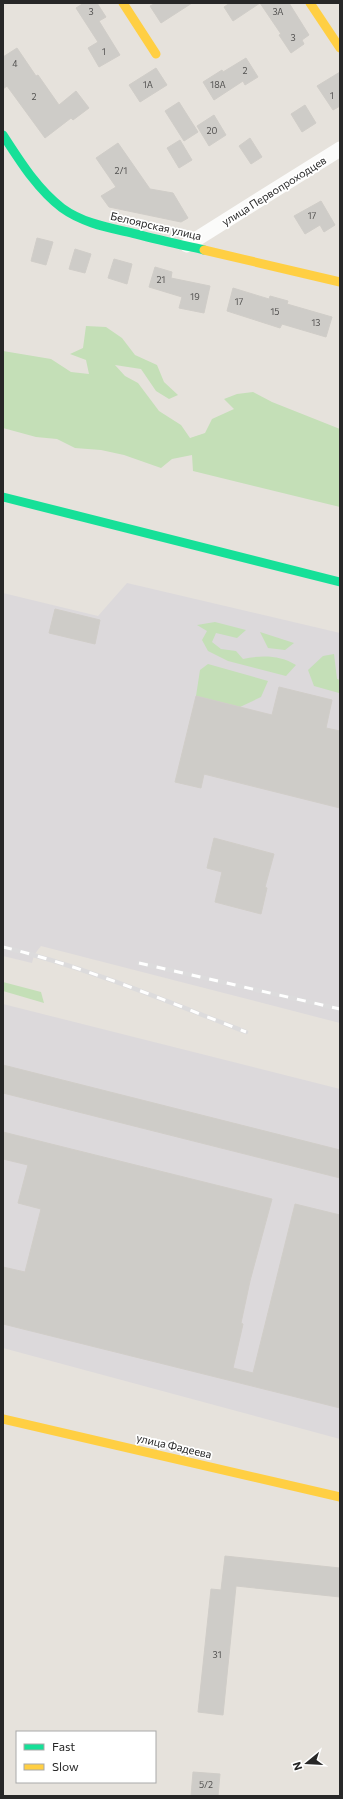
<svg xmlns="http://www.w3.org/2000/svg" width="343" height="1799" font-family="Commissioner,sans-serif">
	<style>
		.industrial { fill: #dcd9db }
		.green { fill: #c4dfb7 }
		.building { fill: #ceccc8; stroke: #d0cdc8 }
		.lines { fill: none; stroke-linecap: round; stroke-linejoin: round }
		.street { stroke: #fbfbfa; stroke-width: 15 }
		.fast { stroke: #16e098; stroke-width: 9 }
		.slow { stroke: #ffcf43; stroke-width: 9 }
		.rail-casing { stroke: #dcdbdc; stroke-width: 4.5 }
		.rail { stroke: #fff; stroke-width: 3; stroke-dasharray: 9; stroke-linecap: butt }
		.labels { text-anchor: middle; stroke-width: 3.5; stroke-linejoin: round; paint-order: stroke }
		.number-label { font-size: 9px; fill: #525150 }
		.street-label { font-size: 11px; fill: #272727; stroke: #fff }
	</style>
	<rect width="100%" height="100%" fill="#e6e2dc"/>
	<g class="industrial">
		<polygon points="127,583 340,633 340,1023 41,946 34,955 32,963 3,956 3,593 98,616"/>
		<polygon points="3,1004 340,1089 340,1439 3,1348"/>
	</g>
	<g class="green">
		<polygon points="86,326 106,327 122,338 135,355 157,365 164,382 178,395 169,399 156,391 141,369 115,365 125,376 138,383 159,411 181,425 190,438 205,433 212,419 234,409 224,399 237,394 253,392 272,402 340,429 340,507 193,471 192,455 172,459 161,468 124,455 101,450 75,448 57,439 36,437 3,428 3,351 51,359 71,372 89,374 86,360 70,354 83,348"/>
		<path d="M 215,622 L 246,630 L 237,638 L 216,633 L 212,642 L 221,649 L 236,651 L 243,659 C 261,655 280,655 296,665 L 286,676 L 228,661 L 208,651 L 202,640 L 207,631 L 197,625 Z"/>
		<polygon points="260,632 294,643 285,650 268,648"/>
		<polygon points="334,654 337,679 340,680 340,696 339,693 314,686 308,670 323,656"/>
		<polygon points="208,664 268,681 261,697 240,707 196,696 200,670"/>
		<polygon points="3,982 41,992 44,1003 3,991"/>
	</g>
	<g class="building">
		<polygon points="84,3 97,3 106,17 99,21 120,55 99,67 88,48 98,42 76,8"/>
		<polygon points="156,3 192,3 161,23 150,6"/>
		<polygon points="230,3 260,3 233,21 224,7"/>
		<polygon points="260,3 289,3 309,35 302,40 304,44 291,53 279,35 281,34"/>
		<polygon points="17,48 36,76 38,75 59,105 76,91 89,108 73,120 71,118 45,138 7,86 3,89 3,57"/>
		<polygon points="246,58 258,77 245,85 243,81 214,100 203,82 222,70 223,72"/>
		<polygon points="156,68 167,85 140,102 129,85"/>
		<polygon points="340,72 340,106 333,110 317,86"/>
		<polygon points="179,102 198,132 184,141 165,111"/>
		<polygon points="305,105 316,123 302,132 291,114"/>
		<polygon points="214,115 226,135 209,146 197,126"/>
		<polygon points="250,138 262,157 251,164 239,146"/>
		<polygon points="180,140 192,160 179,168 167,148"/>
		<polygon points="118,143 150,189 173,193 188,218 181,222 109,207 101,196 116,187 96,158"/>
		<polygon points="321,201 335,225 324,232 320,225 305,234 294,216"/>
		<polygon points="37,238 53,242 46,265 31,261"/>
		<polygon points="75,249 91,254 85,273 69,269"/>
		<polygon points="114,259 132,264 127,284 108,278"/>
		<polygon points="155,267 172,272 171,278 210,286 204,313 179,308 182,297 149,287"/>
		<polygon points="233,288 269,299 270,296 288,301 287,304 332,317 326,337 282,324 280,328 227,311"/>
		<polygon points="55,609 100,620 95,644 49,633"/>
		<polygon points="279,687 332,700 326,728 340,731 340,808 204,774 201,788 175,782 196,696 272,715"/>
		<polygon points="214,838 274,854 265,887 267,888 261,914 215,902 222,872 207,868"/>
		<polygon points="3,1065 340,1150 340,1178 3,1093"/>
		<polygon points="3,1132 272,1199 250,1281 241,1323 243,1324 233,1368 253,1373 295,1204 340,1215 340,1408 3,1324 3,1267 25,1272 41,1209 18,1203 28,1165 3,1159"/>
		<polygon points="225,1556 340,1568 340,1597 236,1586 223,1715 198,1712 211,1589 221,1590"/>
		<polygon points="193,1772 220,1774 218,1796 191,1796"/>
	</g>
	<g class="lines">
		<polyline class="street" points="187,245 340,149"/>
		<g class="fast">
			<path d="M 3,135 C 20,161 37,189 62,208 C 84,224 111,228 136,234 C 159,240 182,245 204,250"/>
			<polyline points="3,497 340,582"/>
		</g>
		<g class="slow">
			<polyline points="123,3 156,54"/>
			<polyline points="310,3 340,48"/>
			<polyline points="204,250 340,282"/>
			<polyline points="3,1419 340,1497"/>
		</g>
		<defs>
			<g id="rail">
				<path d="M 3,947 C 86,967 166,1001 246,1032"/>
				<polyline points="139,963 340,1009"/>
			</g>
		</defs>
		<use href="#rail" class="rail-casing"/>
		<use href="#rail" class="rail"/>
	</g>
	<g class="labels">
		<g class="number-label">
			<text x="91" y="15">3</text>
			<text x="278" y="15">3А</text>
			<text x="293" y="41">3</text>
			<text x="104" y="55">1</text>
			<text x="15" y="67">4</text>
			<text x="245" y="74">2</text>
			<text x="148" y="88">1А</text>
			<text x="218" y="88">18А</text>
			<text x="332" y="99">1</text>
			<text x="34" y="100">2</text>
			<text x="212" y="134">20</text>
			<text x="121" y="174">2/1</text>
			<text x="312" y="219">17</text>
			<text x="161" y="283">21</text>
			<text x="195" y="300">19</text>
			<text x="239" y="305">17</text>
			<text x="275" y="315">15</text>
			<text x="316" y="326">13</text>
			<text x="217" y="1658">31</text>
			<text x="206" y="1788">5/2</text>
		</g>
		<g class="street-label">
			<text transform="translate(274 191) rotate(-32)" y="4">улица Первопроходцев</text>
			<text transform="translate(156 226) rotate(13)" y="4">Белоярская улица</text>
			<text transform="translate(174 1446) rotate(13)" y="4">улица Фадеева</text>
		</g>
	</g>
	<rect width="343" height="1799" fill="none" stroke="#272727" stroke-width="8"/>
	<rect x="16" y="1731" width="140" height="52" fill="#ffffff" stroke="#a9a9a9"/>
	<rect x="24" y="1744" width="20" height="6" fill="#16e098" stroke="#a9a9a9"/>
	<text x="52" y="1751" font-size="12" fill="#272727">Fast</text>
	<rect x="24" y="1764" width="20" height="6" fill="#ffcf43" stroke="#a9a9a9"/>
	<text x="52" y="1771" font-size="12" fill="#272727">Slow</text>
	<g transform="translate(307 1763) rotate(252)" stroke="#ffffff" stroke-width="3" paint-order="stroke">
	<path d="M0-3L7 15L0 10L-7 15Z" fill="#272727"/>
	<text y="-6" font-size="11" font-weight="bold" text-anchor="middle" fill="#272727">N</text>
	</g>
</svg>
